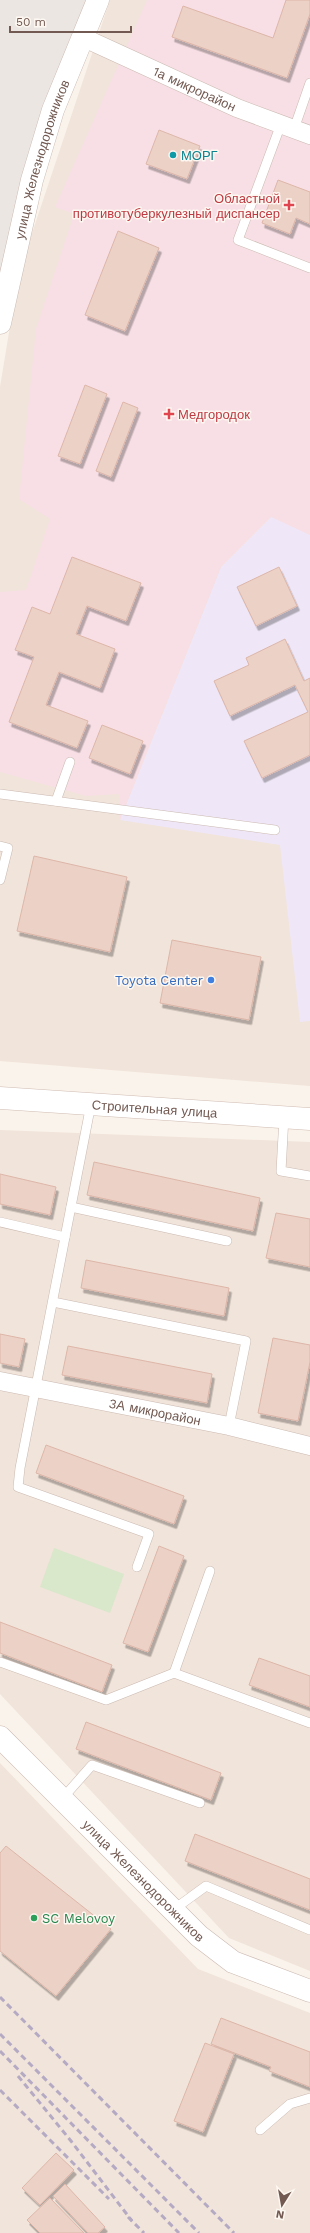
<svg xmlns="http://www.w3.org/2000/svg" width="310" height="2233" font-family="'Work Sans',sans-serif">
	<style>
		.residential { fill: #f1e4da }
		.industrial { fill: #ece6e3 }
		.education { fill: #efe7f7 }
		.medical { fill: #f7dfe5 }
		.green { fill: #d9e7cb }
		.building { fill: #ecd1c6; stroke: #ddb6a8; filter: url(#shadow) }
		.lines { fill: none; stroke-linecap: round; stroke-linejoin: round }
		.service-casing { stroke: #cbbab2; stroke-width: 10 }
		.minor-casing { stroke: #cbbab2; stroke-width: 19 }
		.tertiary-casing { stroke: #cbbab2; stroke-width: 23 }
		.secondary-casing { stroke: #cfbcb3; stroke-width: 23 }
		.service { stroke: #fff; stroke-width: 9 }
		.minor { stroke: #fff; stroke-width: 18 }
		.tertiary { stroke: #fff; stroke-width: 22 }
		.secondary { stroke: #fff; stroke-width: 22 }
		.rail { stroke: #b5aac4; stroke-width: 3; stroke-dasharray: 6 4; stroke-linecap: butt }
		.culture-dot { fill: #0f9aa8; stroke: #fdf7f1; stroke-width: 1.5 }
		.health-dot { fill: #e0444e; stroke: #fdf7f1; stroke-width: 1.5 }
		.shop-dot { fill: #3f7fe0; stroke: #fdf7f1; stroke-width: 1.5 }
		.leisure-dot { fill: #2e9e5b; stroke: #fdf7f1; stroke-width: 1.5 }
		.labels { text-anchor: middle; stroke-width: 3; stroke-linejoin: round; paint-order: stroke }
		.street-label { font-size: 13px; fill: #725951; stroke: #fdf7f1 }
		.culture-label { font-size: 13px; fill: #0d838f; stroke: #fdf7f1; text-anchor: start }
		.health-label { font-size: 13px; fill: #be3a42; stroke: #fdf7f1; text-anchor: end }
		.shop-label { font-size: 13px; fill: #366cbe; stroke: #fdf7f1; text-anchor: end }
		.leisure-label { font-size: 13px; fill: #27864d; stroke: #fdf7f1; text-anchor: start }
	</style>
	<defs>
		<filter id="shadow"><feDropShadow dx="2.5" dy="4.5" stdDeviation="0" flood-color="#0004"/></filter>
	</defs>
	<rect width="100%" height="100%" fill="#faf3eb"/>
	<g class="residential">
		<polygon points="110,0 310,0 310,1086 0,1061 0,387 19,272"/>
		<polygon points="0,1130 310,1142 310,1971 229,1938 0,1694"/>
		<polygon points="0,1763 198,1969 310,2013 310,2233 0,2233"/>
	</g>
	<polygon class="industrial" points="0,0 98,0 82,37 0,323"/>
	<polygon class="education" points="272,516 310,535 310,1021 300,1022 280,845 120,820 221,567"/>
	<polygon class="medical" points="147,0 310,0 310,535 271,517 221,567 120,820 120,794 86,796 0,772 0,592 26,590 50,519 19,499 36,329 74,214 55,207"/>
	<polygon class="green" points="54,1548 124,1574 110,1613 40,1587"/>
	<g class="building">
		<polygon points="286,0 310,0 310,14 287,78 172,37 183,6 273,38"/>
		<polygon points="159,130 200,146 187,179 146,164"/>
		<polygon points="278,180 310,192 310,224 296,218 290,234 262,223"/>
		<polygon points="118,231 159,248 125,331 85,315"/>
		<polygon points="85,385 107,394 80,464 58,456"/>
		<polygon points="123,402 138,408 111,477 96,471"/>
		<polygon points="72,557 141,583 126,621 87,606 76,634 115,649 100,688 59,672 46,705 88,721 77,748 9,722 34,657 15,650 32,607 50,614"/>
		<polygon points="279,567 297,606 256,626 237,587"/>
		<polygon points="285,639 304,681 310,678 310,755 262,778 244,741 308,712 295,685 230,716 214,681 249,665 246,658"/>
		<polygon points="102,725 143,741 130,774 89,758"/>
		<polygon points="34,856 127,877 110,952 17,931"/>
		<polygon points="172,940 261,957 249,1020 160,1003"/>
		<polygon points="94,1162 260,1198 253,1231 87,1195"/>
		<polygon points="0,1174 56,1187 50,1215 0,1204"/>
		<polygon points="276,1213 310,1219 310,1267 266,1258"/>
		<polygon points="86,1260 229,1288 224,1316 81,1288"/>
		<polygon points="0,1334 25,1339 19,1367 0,1363"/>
		<polygon points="273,1338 310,1345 310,1362 298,1421 258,1413"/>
		<polygon points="68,1346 212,1374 207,1403 62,1375"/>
		<polygon points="46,1445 184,1496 174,1524 36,1473"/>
		<polygon points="159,1546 184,1556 148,1652 123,1643"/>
		<polygon points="0,1622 112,1665 102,1692 0,1653"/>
		<polygon points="259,1658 310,1676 310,1707 249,1685"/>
		<polygon points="86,1722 221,1773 211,1800 76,1749"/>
		<polygon points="195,1834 310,1879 310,1910 185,1861"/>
		<polygon points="6,1846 111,1929 56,1996 0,1951 0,1853"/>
		<polygon points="221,2018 310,2052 310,2087 269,2071 271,2067 211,2044"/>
		<polygon points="205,2043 234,2054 203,2132 174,2121"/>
		<polygon points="56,2153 74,2170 40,2205 22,2188"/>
		<polygon points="65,2184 105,2227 98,2233 88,2233 53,2196"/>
		<polygon points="50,2198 84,2233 40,2233 27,2220"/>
	</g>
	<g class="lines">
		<defs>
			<g id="service">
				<polyline points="281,124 238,240 310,268"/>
				<polyline points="294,129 310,83"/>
				<polyline points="0,794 275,830"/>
				<polyline points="56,801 70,762"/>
				<polyline points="0,846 8,848 0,880"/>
				<polyline points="91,1104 20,1468 18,1487 149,1534 137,1567"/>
				<polyline points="284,1117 281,1171 310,1176"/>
				<polyline points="71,1207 227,1241"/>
				<polyline points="0,1222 65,1237"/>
				<polyline points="53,1302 246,1341 229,1426"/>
				<polyline points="0,1662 106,1700 174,1673 310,1723"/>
				<polyline points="174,1673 210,1571"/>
				<polyline points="62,1799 92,1765 200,1803"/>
				<polyline points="173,1910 206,1886 310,1930"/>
				<polyline points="260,2130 290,2104 310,2098"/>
			</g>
			<g id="minor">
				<path id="s1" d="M 82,37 L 237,108 L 310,135"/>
				<path id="s2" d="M 0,1381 L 229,1426 L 310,1446"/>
			</g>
			<g id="tertiary">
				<path id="s3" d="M 0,323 L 32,180 L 53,110 L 98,0"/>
				<path id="s4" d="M 0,1737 L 199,1936 L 233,1962 L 310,1991"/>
			</g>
			<g id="secondary">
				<path id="s5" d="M 0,1098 L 310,1119"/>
			</g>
		</defs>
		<use href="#service" class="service-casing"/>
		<use href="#minor" class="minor-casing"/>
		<use href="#tertiary" class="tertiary-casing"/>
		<use href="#secondary" class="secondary-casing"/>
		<use href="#service" class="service"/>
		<use href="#minor" class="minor"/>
		<use href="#tertiary" class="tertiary"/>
		<use href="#secondary" class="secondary"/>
		<g class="rail">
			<polyline points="0,1997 234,2233"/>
			<polyline points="0,2034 199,2233"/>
			<polyline points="0,2051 179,2233"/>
			<polyline points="18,2076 71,2141 132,2221"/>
			<polyline points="0,2090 109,2199"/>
			<polyline points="128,2217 144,2233"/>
		</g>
	</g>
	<circle class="culture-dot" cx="173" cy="155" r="4"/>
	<g class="health-dot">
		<path d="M287 199h4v4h4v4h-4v4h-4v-4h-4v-4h4z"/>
		<path d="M167 408h4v4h4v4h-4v4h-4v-4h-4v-4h4z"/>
	</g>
	<circle class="shop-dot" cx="211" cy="980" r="4"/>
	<circle class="leisure-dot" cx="34" cy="1918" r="4"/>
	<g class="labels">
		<g class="street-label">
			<text dy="5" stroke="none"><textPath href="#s1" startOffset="124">1а микрорайон</textPath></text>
			<text dy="5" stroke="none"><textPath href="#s3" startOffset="169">улица Железнодорожников</textPath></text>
			<text dy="5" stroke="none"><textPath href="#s5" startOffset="155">Строительная улица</textPath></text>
			<text dy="5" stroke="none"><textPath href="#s2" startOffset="158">3А микрорайон</textPath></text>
			<text dy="5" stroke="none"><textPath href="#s4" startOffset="203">улица Железнодорожников</textPath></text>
		</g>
		<g class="culture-label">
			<text x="181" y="160">МОРГ</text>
		</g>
		<g class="health-label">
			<text x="280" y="203">Областной<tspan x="280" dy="15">противотуберкулезный диспансер</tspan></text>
			<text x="178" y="419" text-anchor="start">Медгородок</text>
		</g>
		<g class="shop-label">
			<text x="203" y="985">Toyota Center</text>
		</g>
		<g class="leisure-label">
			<text x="42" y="1923">SC Melovoy</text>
		</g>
	</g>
	<g transform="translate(282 2205) rotate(191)" stroke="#fdf7f1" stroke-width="3" paint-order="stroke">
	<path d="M0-3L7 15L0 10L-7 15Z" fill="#725951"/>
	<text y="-6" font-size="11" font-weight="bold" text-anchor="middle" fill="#725951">N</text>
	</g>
	<path d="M10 26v6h121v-6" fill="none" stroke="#725951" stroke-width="2"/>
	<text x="16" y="26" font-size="12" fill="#725951" stroke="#fdf7f1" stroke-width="3" paint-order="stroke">50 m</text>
</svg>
